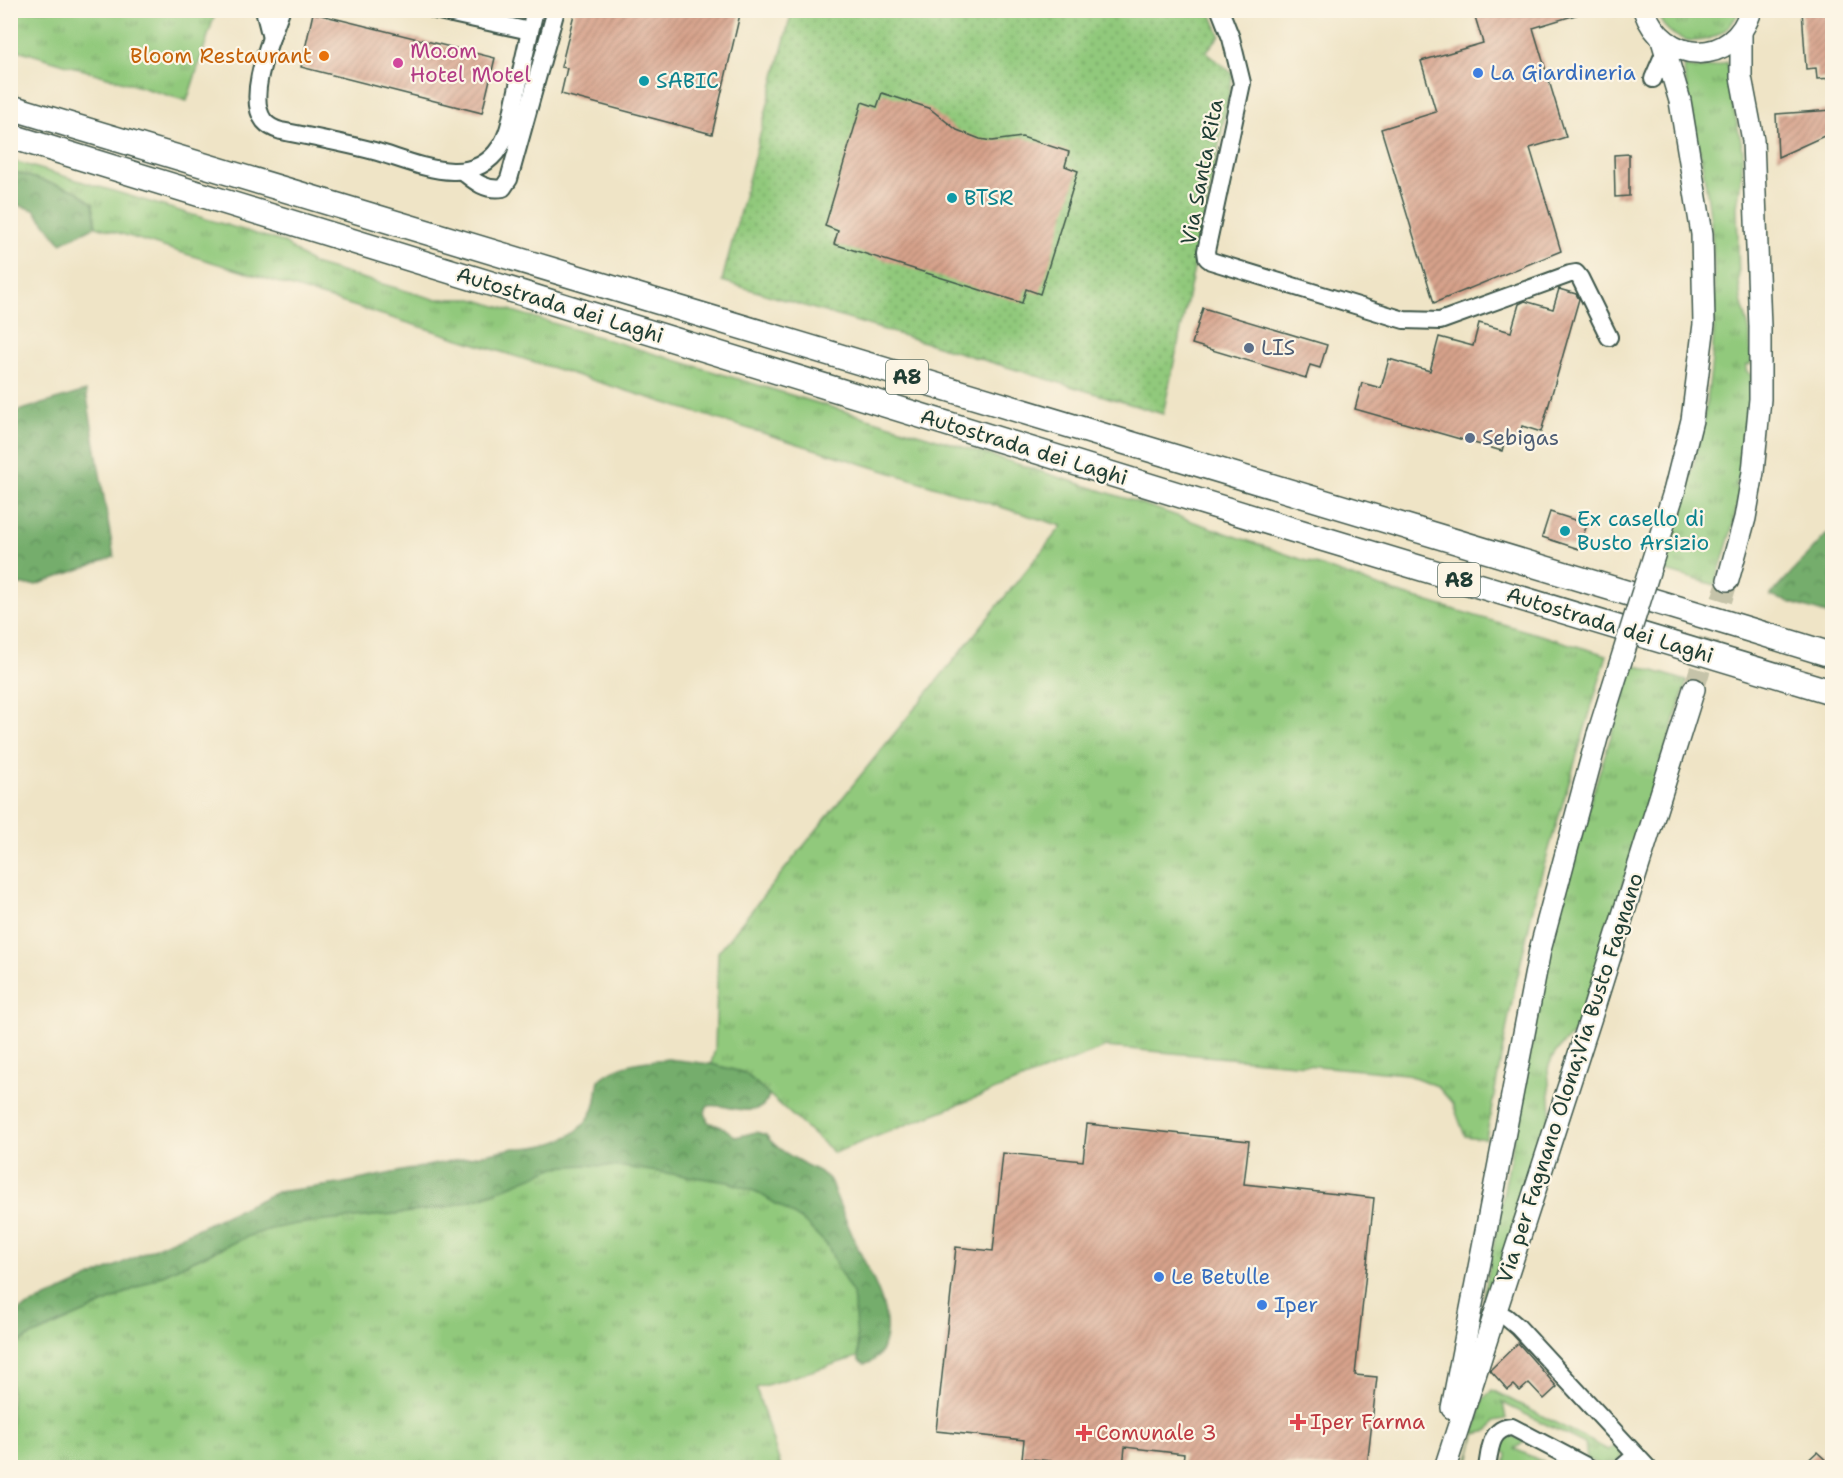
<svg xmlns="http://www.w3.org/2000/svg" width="1843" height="1478" font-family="'Shantell Sans',sans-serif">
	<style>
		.grass { fill: url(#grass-tufts); stroke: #588358; stroke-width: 1.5 }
		.forest { fill: url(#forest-crowns); stroke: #4a7550; stroke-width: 1.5 }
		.garden { fill: url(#garden-dots); stroke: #588358; stroke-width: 1.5 }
		.building { fill: url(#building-hatch) }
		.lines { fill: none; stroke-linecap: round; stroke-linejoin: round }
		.major-tunnel { stroke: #c5c3a9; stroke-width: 21; stroke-dasharray: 21 10; stroke-linecap: butt }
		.minor-casing { stroke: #3e564a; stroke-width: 20 }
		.major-casing { stroke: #3e564a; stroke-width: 24 }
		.highway-casing { stroke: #3e564a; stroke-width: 27 }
		.minor { stroke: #fff; stroke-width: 16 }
		.major { stroke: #fff; stroke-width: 21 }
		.highway { stroke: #fff; stroke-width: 24 }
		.major-bridge-casing { stroke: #3e564a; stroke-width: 24; stroke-linecap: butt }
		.major-bridge { stroke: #fff; stroke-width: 21 }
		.food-dot { fill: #e8710a; stroke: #fcf5e5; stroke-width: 2 }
		.hotel-dot { fill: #d1479c; stroke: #fcf5e5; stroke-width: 2 }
		.shop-dot { fill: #3f7fe0; stroke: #fcf5e5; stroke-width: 2 }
		.culture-dot { fill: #0f9aa8; stroke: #fcf5e5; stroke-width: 2 }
		.service-dot { fill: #5c6f8a; stroke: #fcf5e5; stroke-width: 2 }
		.health-dot { fill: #e0444e; stroke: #fcf5e5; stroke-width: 2 }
		.labels { text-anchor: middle; stroke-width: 4.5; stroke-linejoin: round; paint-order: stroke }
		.shield { fill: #fcf5e5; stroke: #617469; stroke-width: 1.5 }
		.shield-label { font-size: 20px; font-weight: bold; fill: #1f3d34 }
		.hotel-label { font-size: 21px; fill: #b23c85; stroke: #fcf5e5; text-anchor: start }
		.food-label { font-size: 21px; fill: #c56008; stroke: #fcf5e5; text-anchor: end }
		.shop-label { font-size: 21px; fill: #366cbe; stroke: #fcf5e5; text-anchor: start }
		.culture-label { font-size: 21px; fill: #0d838f; stroke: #fcf5e5; text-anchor: start }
		.street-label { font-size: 21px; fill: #1f3d34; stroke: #fcf5e5 }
		.service-label { font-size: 21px; fill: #4e5e75; stroke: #fcf5e5; text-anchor: start }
		.health-label { font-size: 21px; fill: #be3a42; stroke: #fcf5e5; text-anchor: start }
	</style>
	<defs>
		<pattern id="grass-tufts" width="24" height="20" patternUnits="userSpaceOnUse" patternTransform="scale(1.5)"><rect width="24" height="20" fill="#91c97c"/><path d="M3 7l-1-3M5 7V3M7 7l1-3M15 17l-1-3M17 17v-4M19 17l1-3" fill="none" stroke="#76a466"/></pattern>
		<pattern id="forest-crowns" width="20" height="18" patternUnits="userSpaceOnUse" patternTransform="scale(1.5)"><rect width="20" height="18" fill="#74ad6c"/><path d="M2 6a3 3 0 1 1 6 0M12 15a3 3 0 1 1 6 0" fill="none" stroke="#5f8e5a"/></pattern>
		<pattern id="garden-dots" width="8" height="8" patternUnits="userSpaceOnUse" patternTransform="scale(1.5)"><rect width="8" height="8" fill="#91c97c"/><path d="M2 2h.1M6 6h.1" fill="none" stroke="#76a466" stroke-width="1.8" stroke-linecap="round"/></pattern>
		<pattern id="building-hatch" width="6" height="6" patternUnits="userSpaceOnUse" patternTransform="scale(1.5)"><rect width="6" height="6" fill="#d7a28b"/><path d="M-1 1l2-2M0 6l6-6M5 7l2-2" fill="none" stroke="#ae8572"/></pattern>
	</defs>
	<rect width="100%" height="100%" fill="#fcf5e5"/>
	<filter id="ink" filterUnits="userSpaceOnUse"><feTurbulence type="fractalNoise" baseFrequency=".0167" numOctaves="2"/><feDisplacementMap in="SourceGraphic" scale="12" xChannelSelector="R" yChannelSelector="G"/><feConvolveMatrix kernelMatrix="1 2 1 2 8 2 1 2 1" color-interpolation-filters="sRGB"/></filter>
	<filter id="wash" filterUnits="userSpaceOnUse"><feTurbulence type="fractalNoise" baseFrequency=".008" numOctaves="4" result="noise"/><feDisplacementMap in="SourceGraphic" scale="24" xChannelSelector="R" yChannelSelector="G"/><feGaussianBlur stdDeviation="1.35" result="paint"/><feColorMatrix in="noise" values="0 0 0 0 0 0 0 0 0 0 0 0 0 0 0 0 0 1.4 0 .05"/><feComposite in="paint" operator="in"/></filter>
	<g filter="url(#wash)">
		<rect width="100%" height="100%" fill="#efe4c6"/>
		<g class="grass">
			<polygon points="10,11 11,10 216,11 187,101 11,48"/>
			<path d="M 1656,11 L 1739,11 C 1727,40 1688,53 1665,27 C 1661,23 1659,16 1656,11 Z"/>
			<path d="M 1727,62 L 1730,93 L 1743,150 L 1742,173 L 1737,207 L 1739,281 L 1741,300 L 1750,332 L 1751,364 L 1746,366 L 1746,371 L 1751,375 L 1749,416 L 1742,479 L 1737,481 L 1735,485 L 1740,491 L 1733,525 L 1715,585 L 1663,570 C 1681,512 1699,453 1708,393 C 1716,342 1716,275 1711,224 C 1706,170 1692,119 1683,66 C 1699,69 1712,69 1727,62 Z"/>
			<polygon points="10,160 283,242 313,264 434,299 473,299 983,453 1137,502 1395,592 1607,655 1538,886 1509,1015 1486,1139 1465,1136 1453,1104 1437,1086 1406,1074 1106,1047 834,1153 745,1073 711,1064 715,1049 718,952 1062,526 96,226 93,204 77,191 11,171"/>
			<path d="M 1634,665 L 1687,681 L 1578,1029 C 1566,1041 1552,1052 1548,1069 L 1551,1112 L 1485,1313 L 1480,1316 L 1552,938 L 1592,795 Z"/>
			<polygon points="723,1162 817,1231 860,1291 864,1355 756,1388 781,1467 11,1468 11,1343 268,1227 545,1164"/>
			<path d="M 1492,1390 L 1608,1450 L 1617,1443 L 1621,1451 L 1621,1458 C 1610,1470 1599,1465 1587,1459 L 1585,1444 L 1503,1403 L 1506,1419 L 1495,1421 L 1489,1431 L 1475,1434 L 1468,1467 L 1466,1468 L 1483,1400 Z"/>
			<polygon points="1510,1435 1525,1441 1515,1449 1554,1467 1505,1467 1507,1454 1497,1446 1499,1440"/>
		</g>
		<g class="forest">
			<polygon points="11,171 77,191 93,204 96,226 61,243 34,210 11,203"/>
			<polygon points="86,391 114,557 36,585 18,585 11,588 11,413"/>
			<polygon points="1832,532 1832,616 1770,596 1826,535"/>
			<path d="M 668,1059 L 711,1064 L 745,1073 L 769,1095 C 761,1124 728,1102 707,1106 L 705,1112 L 708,1122 L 724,1128 L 736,1137 L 756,1132 L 766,1135 C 774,1148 793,1157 806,1165 C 814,1169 823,1172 829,1179 C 833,1184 833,1191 836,1196 C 842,1211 848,1225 854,1239 C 867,1271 896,1310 883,1347 C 880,1356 873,1363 864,1364 L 859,1361 L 853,1294 L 838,1269 L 828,1246 L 803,1221 L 757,1192 L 728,1182 L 623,1167 L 585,1165 L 556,1167 L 483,1197 L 447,1207 L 404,1213 L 296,1224 L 271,1229 L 249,1236 L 192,1261 L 88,1311 L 27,1338 L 11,1348 L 11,1314 L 277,1192 L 339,1184 L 514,1148 C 545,1148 580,1140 594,1108 C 597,1100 597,1089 599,1080 C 618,1063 643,1061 668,1059 Z"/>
		</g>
		<polygon class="garden" points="792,11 1210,11 1220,35 1206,52 1233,74 1199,245 1163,414 722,281"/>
		<g id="blocks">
			<g class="building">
				<polygon points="575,10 741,10 712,134 561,94 567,68 561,67"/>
				<polygon points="1473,10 1579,10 1579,14 1533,28 1566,137 1530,148 1561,251 1434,303 1381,129 1436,112 1421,61 1483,43"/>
				<polygon points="1802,10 1833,10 1833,78 1817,79 1816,68 1806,69"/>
				<polygon points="313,13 495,58 482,113 301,67"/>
				<polygon points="882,93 929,108 957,130 980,139 992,141 1022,137 1069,152 1065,166 1078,171 1040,294 1026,289 1022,303 834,244 838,231 825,226 862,102 877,107"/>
				<polygon points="1833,110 1833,132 1778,157 1776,114"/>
				<polygon points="1629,154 1629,196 1615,197 1614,155"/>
				<polygon points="1559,289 1576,294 1579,299 1541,432 1522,426 1518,439 1506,435 1502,451 1355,409 1362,383 1381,388 1389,359 1430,371 1439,337 1473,346 1479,323 1511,332 1519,304 1525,301 1553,309"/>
				<polygon points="1203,308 1327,345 1320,368 1310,365 1306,378 1192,344"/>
				<polygon points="1550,512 1587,524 1579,549 1542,537"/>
				<polygon points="1087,1124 1249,1141 1244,1184 1374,1198 1355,1375 1377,1377 1367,1467 1321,1467 1285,1464 1284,1467 1182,1467 1184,1454 1125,1447 1123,1467 1107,1467 1022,1458 1024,1440 936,1431 956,1247 993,1251 1003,1153 1083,1161"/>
				<polygon points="1518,1343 1557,1387 1544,1399 1529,1383 1520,1391 1514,1385 1508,1390 1490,1370"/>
				<polygon points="1817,1452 1833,1467 1801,1467"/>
			</g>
		</g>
	</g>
	<g filter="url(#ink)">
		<use href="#blocks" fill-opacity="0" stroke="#3e564a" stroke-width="1.5"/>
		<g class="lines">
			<polyline class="major-tunnel" points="1694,689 1728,580"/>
			<defs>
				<g id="minor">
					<polyline points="264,10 271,38"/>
					<path d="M 281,10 C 272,37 245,96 264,121 C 269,127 274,129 281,131 C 312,137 344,143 374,151 C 414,162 471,192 500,147 C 510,133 512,112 516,95 C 522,67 528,39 535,10"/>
					<polyline points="435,10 452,14 453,10"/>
					<polyline points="1220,10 1231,38 1242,83 1206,251 1207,258 1211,261 1404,320 1440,321 1570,274 1576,273 1580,278 1609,337"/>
					<polyline points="452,14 530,31"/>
					<polyline points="1653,79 1665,51"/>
					<path d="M 462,171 C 475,182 486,191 503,188 L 509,179 L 556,10"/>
					<polyline points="1494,1311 1506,1317 1518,1327 1648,1468"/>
					<path d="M 1487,1468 C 1490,1450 1490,1428 1512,1427 L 1590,1468"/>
					<polyline points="1621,1468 1636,1455"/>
				</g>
				<g id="major">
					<path d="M 1644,10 C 1663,65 1734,68 1751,10"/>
					<polyline points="1662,40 1680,101 1702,234 1704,324 1692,420 1674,492"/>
					<polyline points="1728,580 1745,518 1753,472 1760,399 1760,327 1753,140 1741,77 1741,32"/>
					<polyline points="1452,1408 1540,950 1598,734"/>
					<polyline points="1445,1468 1591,1017 1694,689"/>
				</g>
				<g id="highway">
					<path d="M 10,107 C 617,293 1226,469 1832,655"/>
					<polyline points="10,136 1287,528 1832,692"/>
				</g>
			</defs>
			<use href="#minor" class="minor-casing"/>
			<use href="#major" class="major-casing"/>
			<use href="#highway" class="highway-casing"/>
			<use href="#minor" class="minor"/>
			<use href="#major" class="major"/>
			<use href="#highway" class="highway"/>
			<defs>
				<polyline id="major-bridge" points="1598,734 1674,492"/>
			</defs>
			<use href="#major-bridge" class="major-bridge-casing"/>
			<use href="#major-bridge" class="major-bridge"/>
		</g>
	</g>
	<circle class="food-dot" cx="324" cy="56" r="6"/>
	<circle class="hotel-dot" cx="398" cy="63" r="6"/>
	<g class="shop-dot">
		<circle cx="1478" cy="73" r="6"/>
		<circle cx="1159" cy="1277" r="6"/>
		<circle cx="1262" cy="1305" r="6"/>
	</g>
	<g class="culture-dot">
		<circle cx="644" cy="81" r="6"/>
		<circle cx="952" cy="198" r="6"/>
		<circle cx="1565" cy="531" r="6"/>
	</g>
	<g class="service-dot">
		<circle cx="1249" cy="348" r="6"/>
		<circle cx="1470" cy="438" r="6"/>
	</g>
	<g class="health-dot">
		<path d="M1295 1413h6v6h6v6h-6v6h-6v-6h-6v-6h6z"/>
		<path d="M1081 1424h6v6h6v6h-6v6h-6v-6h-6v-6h6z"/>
	</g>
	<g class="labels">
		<g class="shield">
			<rect x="886" y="360" width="42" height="34" rx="4.5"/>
			<rect x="1438" y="563" width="42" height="34" rx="4.5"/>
		</g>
		<g class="shield-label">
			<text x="907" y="384">A8</text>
			<text x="1459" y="587">A8</text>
		</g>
		<g class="hotel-label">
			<text x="410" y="58">Mo.om<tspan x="410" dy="24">Hotel Motel</tspan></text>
		</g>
		<g class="food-label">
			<text x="312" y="63">Bloom Restaurant</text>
		</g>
		<g class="shop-label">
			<text x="1490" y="80">La Giardineria</text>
			<text x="1171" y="1284">Le Betulle</text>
			<text x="1274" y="1312">Iper</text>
		</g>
		<g class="culture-label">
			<text x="656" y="88">SABIC</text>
			<text x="964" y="205">BTSR</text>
			<text x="1577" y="526">Ex casello di<tspan x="1577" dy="24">Busto Arsizio</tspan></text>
		</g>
		<g class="street-label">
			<text transform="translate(1202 172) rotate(-79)" y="7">Via Santa Rita</text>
			<text transform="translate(560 305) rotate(17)" y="7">Autostrada dei Laghi</text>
			<text transform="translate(1024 447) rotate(17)" y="7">Autostrada dei Laghi</text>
			<text transform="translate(1610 625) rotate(17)" y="7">Autostrada dei Laghi</text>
			<text transform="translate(1570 1078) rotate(-72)" y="7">Via per Fagnano Olona;Via Busto Fagnano</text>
		</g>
		<g class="service-label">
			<text x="1261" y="355">LIS</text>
			<text x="1482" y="445">Sebigas</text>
		</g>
		<g class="health-label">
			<text x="1310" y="1429">Iper Farma</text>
			<text x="1096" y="1440">Comunale 3</text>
		</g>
	</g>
	<rect width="1843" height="1478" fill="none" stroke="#fcf5e5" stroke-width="36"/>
</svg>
